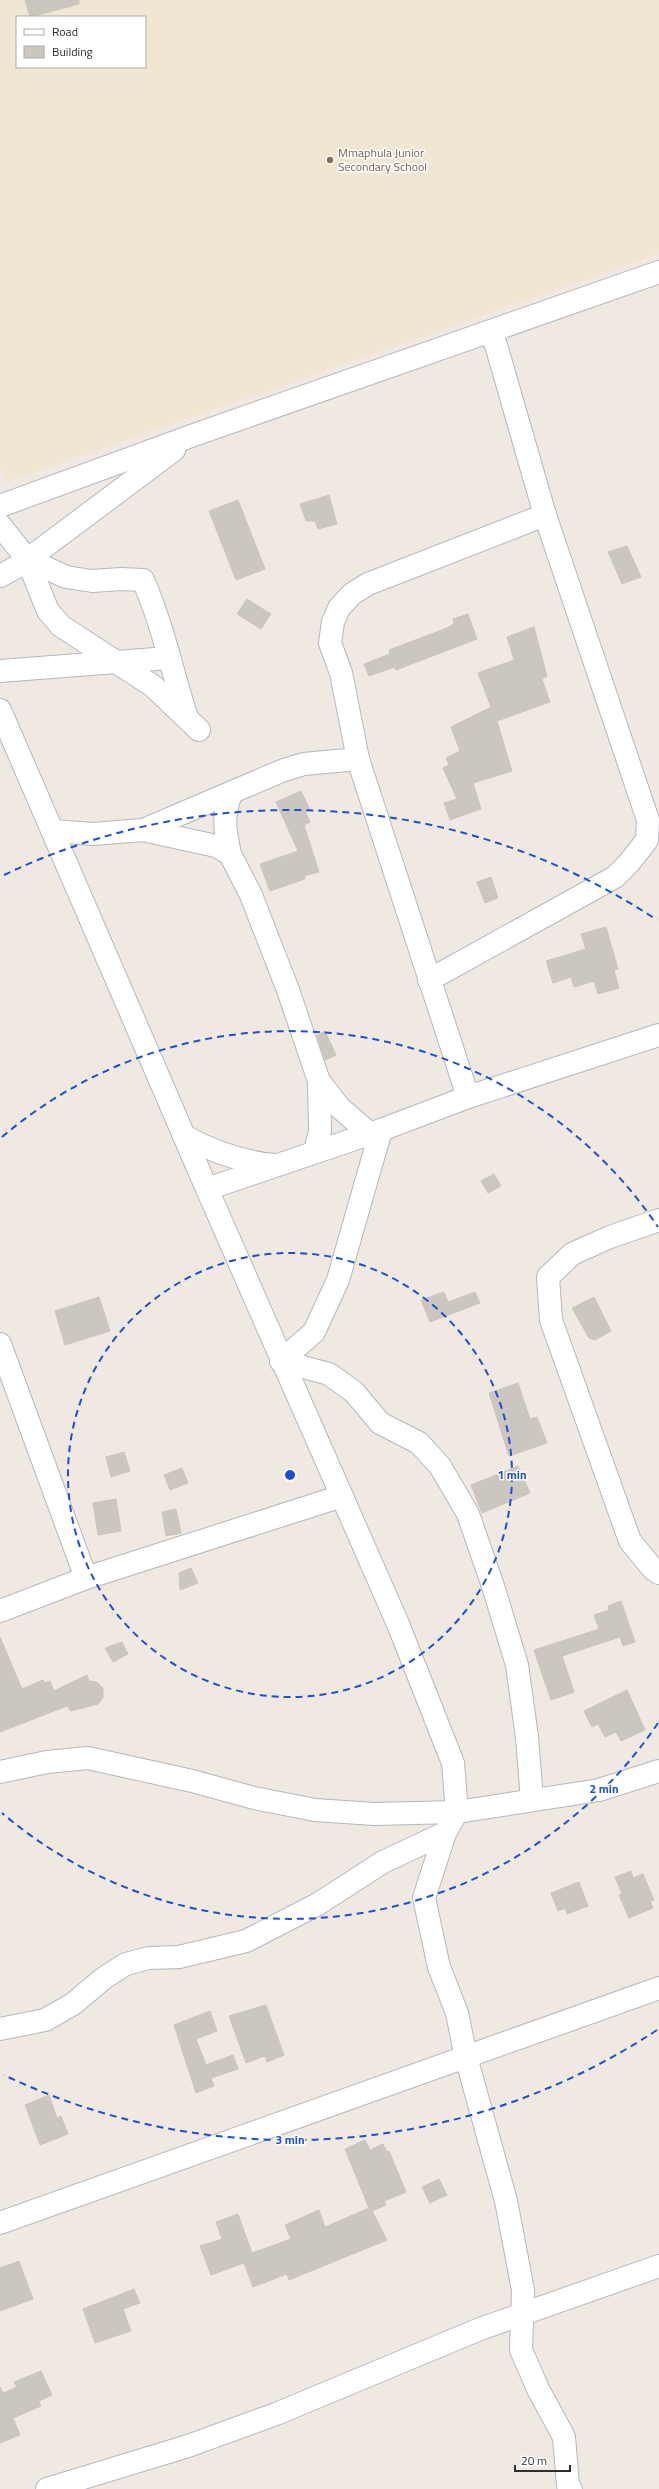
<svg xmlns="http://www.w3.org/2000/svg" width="659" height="2489" font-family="'Titillium Web',sans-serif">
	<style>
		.education { fill: #f0e6d1; fill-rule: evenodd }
		.building { fill: #cbc7bf; stroke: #cbc5ba }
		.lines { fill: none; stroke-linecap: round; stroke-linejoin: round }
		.minor-casing { stroke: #b4b7c1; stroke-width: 24 }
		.minor { stroke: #fff; stroke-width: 22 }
		.ring { fill: none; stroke: #1d4ed8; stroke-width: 2; stroke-dasharray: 7 5 }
		.education-dot { fill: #8d6e63; stroke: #fff; stroke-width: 1.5 }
		.labels { text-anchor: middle; stroke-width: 3; stroke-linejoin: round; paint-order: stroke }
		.education-label { font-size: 12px; fill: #785e54; stroke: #fff; text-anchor: start }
		.centre { fill: #1d4ed8; stroke: #fff; stroke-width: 2 }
		.ring-label { font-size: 12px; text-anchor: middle; font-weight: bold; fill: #1d4ed8; stroke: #fff; stroke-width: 3; stroke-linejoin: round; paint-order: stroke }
	</style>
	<rect width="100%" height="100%" fill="#efe9e1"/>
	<path class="education" d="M 0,0 L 659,0 L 659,254 L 6,482 L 0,464 ZM 17,17 L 145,17 L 145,67 L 17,67 Z"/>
	<g class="building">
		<polygon points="25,0 79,0 79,4 30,17"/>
		<polygon points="329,495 337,524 318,529 315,521 306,521 300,504"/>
		<polygon points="238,500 265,569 236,580 209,511"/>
		<polygon points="627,546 641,577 622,584 608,552"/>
		<polygon points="247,599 271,614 261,629 237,614"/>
		<polygon points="468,614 477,639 396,670 395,667 369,676 364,664 390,654 389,650 447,628 454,624 453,619"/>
		<polygon points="534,627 547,676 542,679 550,702 497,721 512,771 473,783 481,809 450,820 444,803 457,799 443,768 449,765 446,758 460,751 451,727 491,707 478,673 514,660 507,637"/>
		<polygon points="301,791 310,810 305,811 310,822 304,825 319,872 304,876 305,879 270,891 260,864 298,851 276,802"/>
		<polygon points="491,877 498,898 485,903 477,882"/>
		<polygon points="606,927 618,969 614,971 619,988 598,994 594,981 574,987 571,977 553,983 546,961 586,949 581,934"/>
		<polygon points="325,1031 336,1055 325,1060 317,1035"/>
		<polygon points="494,1174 501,1186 488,1193 481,1181"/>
		<polygon points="444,1292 448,1302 475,1292 480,1303 430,1322 421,1300"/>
		<polygon points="99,1297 110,1331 65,1345 55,1311"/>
		<polygon points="594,1297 611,1331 595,1340 589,1338 572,1308"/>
		<polygon points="518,1383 530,1419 537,1417 547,1443 509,1456 489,1393"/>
		<polygon points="124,1452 130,1471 111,1477 106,1457"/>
		<polygon points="518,1466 530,1493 482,1513 471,1485"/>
		<polygon points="182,1468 188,1483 170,1490 164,1475"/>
		<polygon points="116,1499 121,1531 98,1535 93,1503"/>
		<polygon points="176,1509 181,1533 166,1536 162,1512"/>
		<polygon points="191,1568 198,1583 180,1590 179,1573"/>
		<polygon points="621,1601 635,1642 623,1646 620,1637 562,1656 574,1692 551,1700 534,1650 599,1629 594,1615 609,1610 608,1606"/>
		<polygon points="0,1637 22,1689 43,1680 45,1683 50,1681 54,1691 87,1675 89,1681 97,1682 103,1688 103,1698 98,1704 71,1711 67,1706 0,1732"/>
		<polygon points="122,1642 128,1654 113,1662 105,1648"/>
		<polygon points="627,1690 645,1730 621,1741 616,1732 605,1737 598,1724 592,1727 584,1711"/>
		<polygon points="631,1871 633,1878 643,1874 654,1900 650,1901 653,1908 629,1918 619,1895 622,1894 615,1877"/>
		<polygon points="579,1882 588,1906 567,1914 565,1908 558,1911 551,1893"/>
		<polygon points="266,2005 284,2055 267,2062 265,2056 246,2063 229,2016"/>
		<polygon points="210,2011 217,2031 196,2039 206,2065 233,2055 238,2069 211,2078 214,2086 196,2093 174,2025"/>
		<polygon points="49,2095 57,2118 61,2116 68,2134 40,2145 25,2105"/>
		<polygon points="365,2140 370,2150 383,2144 387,2152 389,2151 406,2192 384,2201 386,2205 372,2211 387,2240 289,2280 287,2274 253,2287 244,2263 211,2275 200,2246 222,2239 216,2222 238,2214 252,2253 291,2239 285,2225 319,2210 325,2227 369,2208 345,2149"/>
		<polygon points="439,2179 447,2195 430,2203 422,2187"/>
		<polygon points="19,2261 33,2299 0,2311 0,2268"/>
		<polygon points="134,2289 140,2303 123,2309 131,2331 95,2343 83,2309"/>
		<polygon points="41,2371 52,2395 39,2401 41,2406 13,2418 20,2435 0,2443 0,2387 3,2393 17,2387 14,2382"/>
	</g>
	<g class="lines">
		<defs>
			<g id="minor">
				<polyline points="0,506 194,435 659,272"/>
				<polyline points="0,525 27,559 48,611 61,626 153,686 199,730"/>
				<path d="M 27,559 L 66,577 L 92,581 L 121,579 L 143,580 C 162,623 172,670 186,715"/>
				<polyline points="0,576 20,565 174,450"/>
				<polyline points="0,671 168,658"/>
				<polyline points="0,710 207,1189 381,1130 468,1097 659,1035"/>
				<polyline points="143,830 216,846 230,854 251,895 288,990 319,1081 339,1107 370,1134"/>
				<polyline points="53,831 93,834 143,830 284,770 304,764 358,759"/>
				<path d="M 230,854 C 225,830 222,817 231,794"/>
				<polyline points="429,980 615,877 629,863 647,840 648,820 545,515 496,345 490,332"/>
				<polyline points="468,1097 358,759 341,673 330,643 333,622 339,608 352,594 368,584 545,515"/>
				<path d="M 184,1136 C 213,1152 242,1162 274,1165"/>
				<polyline points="315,1152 320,1131 319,1081"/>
				<polyline points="207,1189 398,1624 453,1763 457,1812 445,1833 424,1898 439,1967 457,2013 466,2057 506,2201 523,2290 521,2350 538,2389 564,2437 568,2485 571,2489"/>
				<polyline points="659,1220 610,1237 572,1254 548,1277 551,1320 630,1541 653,1569 659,1573"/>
				<polyline points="0,1344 86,1578"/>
				<polyline points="281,1361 329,1374 354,1392 380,1423 419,1443 440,1466 468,1514 493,1586 517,1665 527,1737 532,1800"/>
				<polyline points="281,1361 314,1332 338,1280 381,1130"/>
				<polyline points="0,1611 86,1578 342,1496"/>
				<polyline points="0,1772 47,1762 88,1758 192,1781 254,1798 315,1810 374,1814 457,1812 599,1790 659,1771"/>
				<polyline points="0,2029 45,2020 73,2004 104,1978 126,1964 149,1958 179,1957 246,1941 318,1904 383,1862 445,1833"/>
				<polyline points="0,2223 659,1988"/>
				<polyline points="47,2489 188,2446 276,2414 480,2329 659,2266"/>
			</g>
		</defs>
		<use href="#minor" class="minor-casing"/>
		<use href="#minor" class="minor"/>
	</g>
	<g class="ring">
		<circle cx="290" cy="1475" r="222"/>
		<path d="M658 1723A444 444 0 0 1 2 1813M2 1137A444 444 0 0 1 658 1227"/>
		<path d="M657 2030A665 665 0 0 1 4 2075M4 875A665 665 0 0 1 657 920"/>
	</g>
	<circle class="education-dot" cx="330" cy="160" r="4"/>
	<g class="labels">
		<g class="education-label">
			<text x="338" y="157">Mmaphula Junior<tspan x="338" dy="14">Secondary School</tspan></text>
		</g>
	</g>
	<circle cx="290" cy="1475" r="6" class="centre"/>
	<g class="ring-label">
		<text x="512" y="1479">1 min</text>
		<text x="604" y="1793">2 min</text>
		<text x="290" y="2144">3 min</text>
	</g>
	<rect x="16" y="16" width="130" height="52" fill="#ffffff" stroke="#ababab"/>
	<rect x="24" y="29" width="20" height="6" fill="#ffffff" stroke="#ababab"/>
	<text x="52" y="36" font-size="12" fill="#2e2e2e">Road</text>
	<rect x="24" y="46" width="20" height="12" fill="#cbc7bf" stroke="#ababab"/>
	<text x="52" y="56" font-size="12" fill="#2e2e2e">Building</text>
	<path d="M515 2465v6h55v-6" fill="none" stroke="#2e2e2e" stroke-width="2"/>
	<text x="521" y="2465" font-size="12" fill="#2e2e2e" stroke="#ffffff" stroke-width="3" paint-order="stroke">20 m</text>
</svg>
